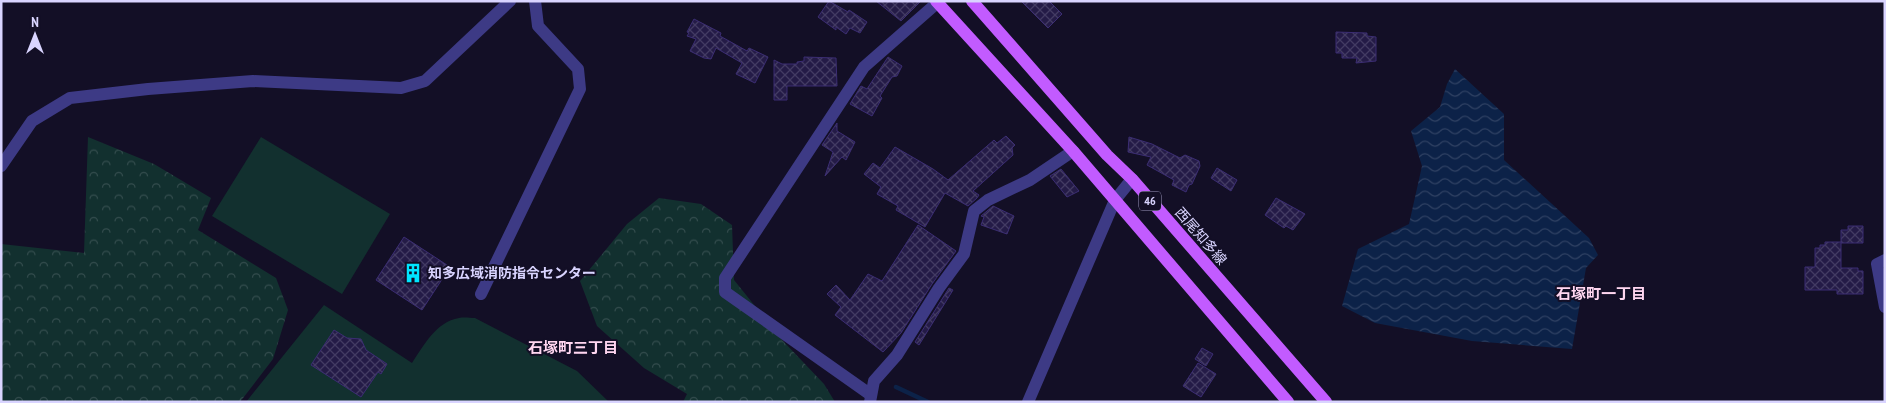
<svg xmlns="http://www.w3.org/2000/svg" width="1886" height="403" font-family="'PT Sans Narrow','Noto Sans JP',sans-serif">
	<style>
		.forest { fill: url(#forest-crowns) }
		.park { fill: #12302f }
		.water { fill: url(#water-waves) }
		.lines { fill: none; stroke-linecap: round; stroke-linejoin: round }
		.stream { stroke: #0c2248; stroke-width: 4.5 }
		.building { fill: url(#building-cross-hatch); stroke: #3b2d73 }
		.minor { stroke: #3d3a85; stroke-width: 12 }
		.major { stroke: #c25bff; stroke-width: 12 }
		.labels { text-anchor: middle; stroke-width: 4; stroke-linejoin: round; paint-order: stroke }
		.shield { fill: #130f26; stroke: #9e99be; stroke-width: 1 }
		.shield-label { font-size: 12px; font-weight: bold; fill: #d9d4ff }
		.street-label { font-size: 14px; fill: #d9d4ff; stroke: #130f26 }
		.poi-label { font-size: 14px; font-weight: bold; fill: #d9d4ff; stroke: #130f26; text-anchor: start }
		.neighbourhood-label { font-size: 15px; font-weight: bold; fill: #ffd6f0; stroke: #130f26 }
	</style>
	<defs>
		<pattern id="forest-crowns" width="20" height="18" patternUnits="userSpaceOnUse" patternTransform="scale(1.25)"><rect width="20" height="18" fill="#12302f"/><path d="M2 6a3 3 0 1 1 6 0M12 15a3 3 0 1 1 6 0" fill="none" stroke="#344d4e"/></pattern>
		<pattern id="water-waves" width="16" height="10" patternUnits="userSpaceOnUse" patternTransform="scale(1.25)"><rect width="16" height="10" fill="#0c2248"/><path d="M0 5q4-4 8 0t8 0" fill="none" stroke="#2f4163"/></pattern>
		<pattern id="building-cross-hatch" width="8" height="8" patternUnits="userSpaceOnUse" patternTransform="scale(1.25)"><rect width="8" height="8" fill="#241b47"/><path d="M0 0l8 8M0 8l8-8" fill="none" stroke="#433b63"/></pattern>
	</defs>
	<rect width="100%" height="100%" fill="#130f26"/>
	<g class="forest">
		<polygon points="88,137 154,164 211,198 198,230 276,278 288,310 273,359 240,402 1,402 1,244 84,253"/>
		<polygon points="659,198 701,204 732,225 734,280 783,341 824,384 835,402 683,402 687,394 644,368 597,326 580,281 627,224"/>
	</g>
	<g class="park">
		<polygon points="261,137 390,214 342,294 212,216"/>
		<path d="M 324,305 L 412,363 C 424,345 436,322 459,318 C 464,317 470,318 475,318 L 577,371 L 609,402 L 246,402 Z"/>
	</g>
	<polygon class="water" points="1455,69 1504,114 1504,160 1589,238 1598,255 1586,268 1572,349 1472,341 1375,323 1342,306 1358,249 1409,224 1422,166 1411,131 1440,107 1447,84"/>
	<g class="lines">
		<polyline class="stream" points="896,387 928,402"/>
	</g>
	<g class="building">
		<polygon points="829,1 848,12 849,10 867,22 860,33 850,28 846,34 836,27 836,30 818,17"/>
		<polygon points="876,1 921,1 901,21"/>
		<polygon points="1021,1 1049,1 1062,14 1048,28"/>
		<polygon points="694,19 721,33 720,36 747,51 749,48 768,57 755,83 736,74 742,63 716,48 711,59 704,58 690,51 696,39 687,36 689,33 687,32"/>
		<polygon points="1336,32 1367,33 1367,36 1376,37 1376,61 1356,63 1357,58 1342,58 1342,53 1336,53"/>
		<polygon points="804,57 836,58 837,86 787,86 787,100 774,100 774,60 782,64 797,64 797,62 804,61"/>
		<polygon points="888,57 902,66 897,76 892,77 880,96 882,98 872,116 850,104 861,86 867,89"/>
		<polygon points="837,123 837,131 855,142 846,160 842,157 825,176 833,152 822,145"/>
		<polygon points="1006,136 1015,145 1012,148 1013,155 973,191 979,195 977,198 968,206 945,193 925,227 896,210 898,206 877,194 881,187 864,174 873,163 880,168 895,147 933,169 948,180 994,140 997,143"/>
		<polygon points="1129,137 1152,144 1180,158 1185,155 1199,161 1200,166 1192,184 1189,185 1186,192 1172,185 1174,180 1147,165 1151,157 1128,152"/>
		<polygon points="1217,168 1237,180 1231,191 1211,178"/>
		<polygon points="1061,169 1079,191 1067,197 1050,176"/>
		<polygon points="1276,198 1305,214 1293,230 1286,226 1284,228 1265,215"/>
		<polygon points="993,206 1014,216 1007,234 981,225 984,217 981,216"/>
		<polygon points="918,225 956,251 932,284 901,333 883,352 835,315 841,307 827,294 836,285 850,300 868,274 882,281"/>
		<polygon points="1848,226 1863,226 1863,243 1841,243 1841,230 1848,230"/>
		<polygon points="404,237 450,267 422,310 376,280"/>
		<polygon points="1825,242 1841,242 1841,268 1858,268 1858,271 1863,271 1863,294 1837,294 1837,290 1805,290 1805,267 1815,267 1815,248 1820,248 1820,245 1825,245"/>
		<polygon points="949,288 953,290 919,345 915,342"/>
		<polygon points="334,330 347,338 361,339 366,350 387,364 381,374 378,372 361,397 311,365"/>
		<polygon points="1202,348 1213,354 1206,366 1195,359"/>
		<polygon points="1198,363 1216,374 1201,397 1183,386"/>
	</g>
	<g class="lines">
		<g class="minor">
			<polyline points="1,166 32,121 70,98 148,89 253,81 401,88 425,81 510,1"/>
			<polyline points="1885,260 1877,264 1885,307"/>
			<polyline points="481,294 580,89 578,69 538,26 535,1"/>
			<polyline points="871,395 725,292 725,278 864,67 937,3"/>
			<polyline points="870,402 874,381 897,355 939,288 964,254 974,211 988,200 1030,180 1073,151"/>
			<polyline points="1028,402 1115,200 1132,179"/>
		</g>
		<g class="major">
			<polyline points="936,1 1073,151 1288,402"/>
			<polyline points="972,1 1107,155 1132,179 1326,402"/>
		</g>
	</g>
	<defs>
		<symbol id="building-bare" viewBox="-9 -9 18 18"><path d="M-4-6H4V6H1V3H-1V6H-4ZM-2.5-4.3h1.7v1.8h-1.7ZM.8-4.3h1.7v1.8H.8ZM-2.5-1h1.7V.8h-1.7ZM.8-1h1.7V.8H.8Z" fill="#00e5ff" stroke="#130f26" stroke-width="2.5" paint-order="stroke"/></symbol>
	</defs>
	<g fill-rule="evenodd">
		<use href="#building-bare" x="399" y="259" width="28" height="28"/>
	</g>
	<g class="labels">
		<rect class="shield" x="1139" y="191.5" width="22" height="19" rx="4"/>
		<g class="shield-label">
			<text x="1150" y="205">46</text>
		</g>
		<g class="street-label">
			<text transform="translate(1201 236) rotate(49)" y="5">西尾知多線</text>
		</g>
		<g class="poi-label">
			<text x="428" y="278">知多広域消防指令センター</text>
		</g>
		<g class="neighbourhood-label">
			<text x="1601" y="299">石塚町一丁目</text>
			<text x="573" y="353">石塚町三丁目</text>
		</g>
	</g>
	<rect width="1886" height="403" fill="none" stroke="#d9d4ff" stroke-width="5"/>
	<g transform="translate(35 35)" stroke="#130f26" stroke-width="4" paint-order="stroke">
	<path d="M0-4L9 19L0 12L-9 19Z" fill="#d9d4ff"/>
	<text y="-8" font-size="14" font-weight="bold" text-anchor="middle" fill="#d9d4ff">N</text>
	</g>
</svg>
